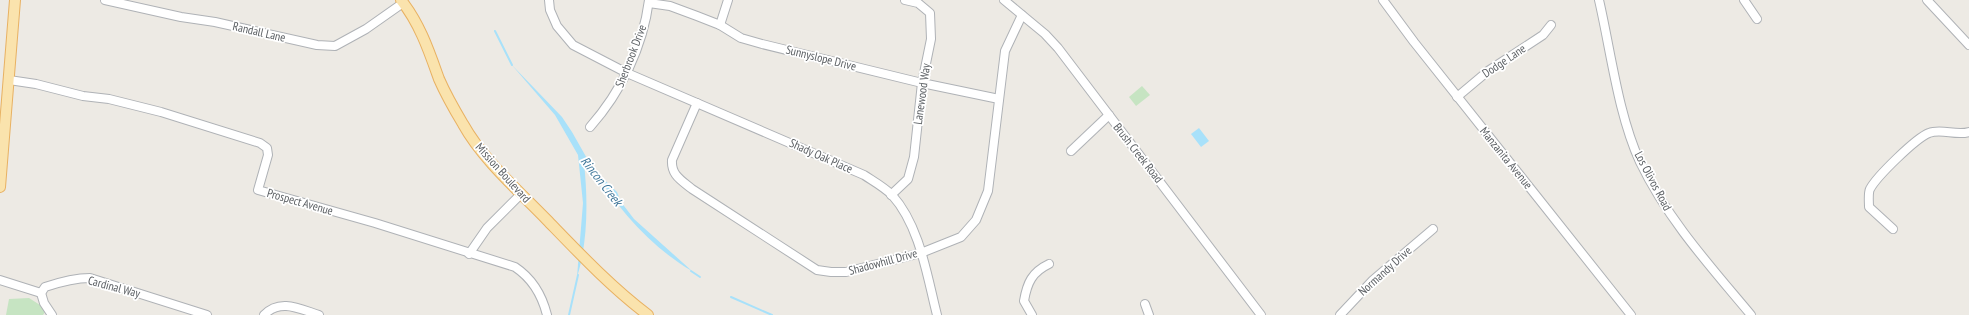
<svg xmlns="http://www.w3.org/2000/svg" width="1969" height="315" font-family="'PT Sans Narrow',sans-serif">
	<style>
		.green { fill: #c6e4c2 }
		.water { fill: #a8e1fa }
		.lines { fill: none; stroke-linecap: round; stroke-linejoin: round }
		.stream { stroke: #a8e1fa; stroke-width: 2 }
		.minor-casing { stroke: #afb2b6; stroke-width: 10 }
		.major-casing { stroke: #e8b162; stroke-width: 12 }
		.minor { stroke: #fff; stroke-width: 8 }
		.major { stroke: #fae3ad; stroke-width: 10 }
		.labels { text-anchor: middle; stroke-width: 3.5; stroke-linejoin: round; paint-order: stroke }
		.street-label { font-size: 12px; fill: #5c6064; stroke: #fff }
		.water-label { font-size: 13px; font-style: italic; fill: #40779a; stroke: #fff }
	</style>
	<rect width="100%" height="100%" fill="#edeae4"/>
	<g class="green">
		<polygon points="1142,86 1150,95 1136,106 1129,97"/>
		<polygon points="29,298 40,305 45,312 43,315 6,315 9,299"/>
	</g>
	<g class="water">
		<path d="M 511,64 L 562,117 L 572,132 L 593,169 L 584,163 C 588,200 588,242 577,277 L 583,203 L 578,155 L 555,115 Z"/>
		<polygon points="1199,128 1209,141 1201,147 1191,134"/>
		<path d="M 594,170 L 617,192 L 621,202 L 634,219 L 692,271 C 652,248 618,209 594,170 Z"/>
	</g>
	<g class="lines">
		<g class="stream">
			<polyline points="495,31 512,65"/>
			<polyline points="691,271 700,277"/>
			<polyline points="731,297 772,315"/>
			<polyline points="569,315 578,275"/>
		</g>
		<defs>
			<g id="minor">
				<polyline points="105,0 181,17 215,22 317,45 335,46 366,29 403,3"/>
				<path d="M 549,0 L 550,10 L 557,26 L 573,45 L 627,73 L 864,175 C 873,181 884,187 892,195 C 920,226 927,276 937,315"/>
				<polyline points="1004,0 1045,34 1058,48 1261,315"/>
				<polyline points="1383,0 1414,42 1631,315"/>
				<path d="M 1599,0 C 1611,52 1618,114 1640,162 C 1668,220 1711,267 1751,315"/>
				<polyline points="1744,0 1757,19"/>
				<polyline points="1927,0 1969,45"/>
				<polyline points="649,3 670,6 697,16 720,25 741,38 762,44 922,83 999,99"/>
				<polyline points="720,25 728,0"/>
				<path d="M 9,80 L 36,84 L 83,96 L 109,99 L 161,112 L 260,143 L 267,148 L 268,155 L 258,190 L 375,223 L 515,267 C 533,279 542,295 547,315"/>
				<polyline points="1457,97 1488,71 1543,35 1551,25"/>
				<path d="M 697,103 L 672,160 C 671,175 681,180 692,189 L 817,270 L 831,272 L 846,272 L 921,253 L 961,237 L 976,220 L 988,191 L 1005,51 L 1022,15"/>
				<path d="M 590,127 C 621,92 643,47 649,0"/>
				<polyline points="1071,151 1109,115"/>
				<polyline points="891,195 908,179 914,157 922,83 931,39 930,13 918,3 905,0"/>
				<path d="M 1893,229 L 1869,207 C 1869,202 1868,193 1870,189 C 1877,176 1916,138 1929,133 C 1941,128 1956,136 1969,132"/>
				<polyline points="469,254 487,228 521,194"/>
				<path d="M 0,280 L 41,293 L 45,287 C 60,282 74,278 90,278 L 207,315"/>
				<polyline points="41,293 44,303 52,315"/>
				<polyline points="1145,304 1149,315"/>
				<path d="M 264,315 C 280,298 300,309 319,315"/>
				<path d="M 1032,315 L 1024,301 C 1027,283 1032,272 1049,264"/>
				<polyline points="1340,315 1373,280 1433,229"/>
			</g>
			<g id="major">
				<path d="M 401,0 C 420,24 429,51 439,79 C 446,95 454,109 463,124 C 483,160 518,190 547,220 C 579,253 611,287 648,315"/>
				<polyline points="0,187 15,0"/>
			</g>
		</defs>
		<use href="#minor" class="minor-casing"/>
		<use href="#major" class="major-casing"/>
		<use href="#minor" class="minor"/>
		<use href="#major" class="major"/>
	</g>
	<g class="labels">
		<g class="street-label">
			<text transform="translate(259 32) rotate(13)" y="4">Randall Lane</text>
			<text transform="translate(631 56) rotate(-69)" y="4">Sherbrook Drive</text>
			<text transform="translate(821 58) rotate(14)" y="4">Sunnyslope Drive</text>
			<text transform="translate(1504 61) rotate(-34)" y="4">Dodge Lane</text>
			<text transform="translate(922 94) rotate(-82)" y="4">Lanewood Way</text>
			<text transform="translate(1138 153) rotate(52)" y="4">Brush Creek Road</text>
			<text transform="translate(821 156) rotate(24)" y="4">Shady Oak Place</text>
			<text transform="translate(1506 158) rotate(51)" y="4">Manzanita Avenue</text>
			<text transform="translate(503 173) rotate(48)" y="4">Mission Boulevard</text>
			<text transform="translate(1653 181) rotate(62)" y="4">Los Olivos Road</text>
			<text transform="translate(300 202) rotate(16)" y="4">Prospect Avenue</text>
			<text transform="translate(883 262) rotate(-15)" y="4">Shadowhill Drive</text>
			<text transform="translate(1385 271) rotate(-42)" y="4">Normandy Drive</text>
			<text transform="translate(114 287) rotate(15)" y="4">Cardinal Way</text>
		</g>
		<g class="water-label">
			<text transform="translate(602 181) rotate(52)" y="5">Rincon Creek</text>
		</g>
	</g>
</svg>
